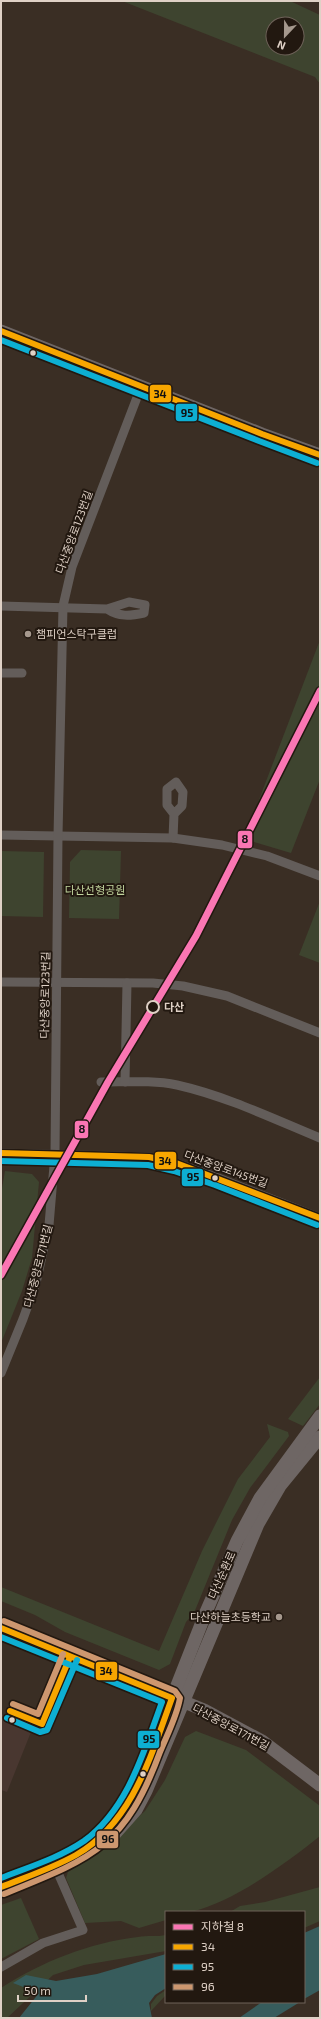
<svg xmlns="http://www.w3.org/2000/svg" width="321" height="2019" font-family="'Exo 2','Noto Sans KR',sans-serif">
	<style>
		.industrial { fill: #493730 }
		.green { fill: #3e442f; fill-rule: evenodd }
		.water { fill: #375c5c }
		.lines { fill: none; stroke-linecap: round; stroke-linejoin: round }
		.street { stroke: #635d5a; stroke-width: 9 }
		.secondary { stroke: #6e6664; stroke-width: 13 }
		.bus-1-casing { stroke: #221810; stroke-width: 9 }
		.bus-2-casing { stroke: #221810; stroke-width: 9 }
		.bus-3-casing { stroke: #221810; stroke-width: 9 }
		.bus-1 { stroke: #f7a600; stroke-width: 6 }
		.bus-2 { stroke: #0dafd3; stroke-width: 6 }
		.bus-3 { stroke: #cd976f; stroke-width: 6 }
		.metro-1-casing { stroke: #221810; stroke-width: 10 }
		.metro-1 { stroke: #fa76b3; stroke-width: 7 }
		.bus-dot { fill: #dfd1c6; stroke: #221810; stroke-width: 1.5 }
		.poi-dot { fill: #a5988d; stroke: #221810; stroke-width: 1.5 }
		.stop-dot { fill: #221810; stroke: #dfd1c6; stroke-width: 2 }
		.labels { text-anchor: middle; stroke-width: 4; stroke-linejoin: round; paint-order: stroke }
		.street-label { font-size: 11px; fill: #dfd1c6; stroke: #221810 }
		.poi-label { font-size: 11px; fill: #dfd1c6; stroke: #221810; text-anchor: start }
		.park-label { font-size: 11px; fill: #c1d49d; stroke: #221810 }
		.stop-label { font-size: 11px; font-weight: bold; fill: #dfd1c6; stroke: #221810; text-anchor: start }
		.line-badge { stroke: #221810; stroke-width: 1.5 }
		.pale-badge-label { font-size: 11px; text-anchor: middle; font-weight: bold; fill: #111 }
	</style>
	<rect width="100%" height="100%" fill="#3a2e24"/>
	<polygon class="industrial" points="1,1714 33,1727 7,1792 1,1790"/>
	<g class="green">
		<path d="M 122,1 L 290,1 L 320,15 L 320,84 L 315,77 ZM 273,24 L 297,24 L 297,48 L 273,48 Z"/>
		<polygon points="320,640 320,779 291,853 244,839"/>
		<polygon points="81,850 121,851 119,919 69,918 70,862"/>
		<polygon points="1,851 44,852 43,917 1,916"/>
		<polygon points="320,901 320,963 299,955"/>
		<polygon points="5,1171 32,1174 39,1182 32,1258 22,1291 1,1343 1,1194"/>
		<polygon points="320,1377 320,1404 303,1426 288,1419"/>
		<polygon points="267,1424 288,1432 289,1436 250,1488 232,1520 194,1613 186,1622 170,1664 159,1670 65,1632 35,1615 1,1601 1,1587 159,1651 202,1551 238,1479 270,1437"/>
		<path d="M 196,1731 L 246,1750 L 320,1806 L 320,1836 C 285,1864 235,1901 191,1912 C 183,1913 174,1912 166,1912 L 166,1920 L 139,1928 L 121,1921 L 85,1923 L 66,1878 L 68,1872 L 98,1854 L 145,1811 L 165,1780 L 185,1737 Z"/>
		<polygon points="320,1887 320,1921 304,1928 304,1912 230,1912 240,1906 265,1902"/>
		<polygon points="21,1898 39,1939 1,1959 1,1905"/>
		<path d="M 166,1935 L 166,1951 L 84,1965 L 53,1975 L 7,2018 L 1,2018 L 1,1988 C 43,1961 89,1943 138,1937 C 147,1935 157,1937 166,1935 Z"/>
		<polygon points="166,1990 166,1995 151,2011 151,2004 157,1996"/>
	</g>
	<g class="water">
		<polygon points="320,1926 320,1990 304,1999 304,1933"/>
		<polygon points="166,1954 166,1988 155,1995 149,2003 152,2018 19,2018 39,1993 13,1983 26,1975 56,1981 97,1974"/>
		<polygon points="262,2002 300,2002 274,2018 239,2018"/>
	</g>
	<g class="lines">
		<g class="street">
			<path d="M 1,606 L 107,609 L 129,602 L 145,605 L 144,613 C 130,616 119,617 107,609"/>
			<polyline points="1,673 22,673"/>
			<polyline points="1,835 173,838 222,845 267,856 320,876"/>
			<polyline points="173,838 174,814 167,805 167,789 176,782 183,792 182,806 174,814"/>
			<polyline points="1,982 153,983 183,986 227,996 320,1033"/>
			<path d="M 101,1082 C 127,1082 153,1080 177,1085 C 226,1096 274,1119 320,1138"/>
			<polyline points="125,1082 127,983"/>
			<polyline points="1,1153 149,1157 176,1163 218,1178 320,1218"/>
			<polyline points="1,1373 23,1319 36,1283 49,1225 55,1154 58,836 63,606 72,567 141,387"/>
			<polyline points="1,1967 43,1943 83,1930 55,1866"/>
		</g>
		<g class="secondary">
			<polyline points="1,331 262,434 320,455"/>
			<polyline points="1,1628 204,1710 262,1741 320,1785"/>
			<polyline points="112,1837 136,1810 146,1791 258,1524 280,1486 320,1437"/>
			<path d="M 1,1887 C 64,1861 103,1852 137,1787 L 206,1612 L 237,1541 L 260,1498 L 320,1416"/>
		</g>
		<defs>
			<g id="bus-1">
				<polyline points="1,331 262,434 320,455"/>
				<polyline points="1,1153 149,1157 176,1163 320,1218"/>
				<path d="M 1,1628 L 172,1698 C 151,1755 133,1822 76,1855 C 53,1868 26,1877 1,1887"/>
				<polyline points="10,1711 42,1724 70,1657"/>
			</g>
			<g id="bus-2">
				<polyline points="1,340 259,441 317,463"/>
				<polyline points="1,1161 148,1165 174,1171 215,1185 317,1225"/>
				<path d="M 1,1637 L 162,1702 C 144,1751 128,1809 84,1841 C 59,1858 29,1867 1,1878"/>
				<polyline points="7,1718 40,1732 47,1730 77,1660"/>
			</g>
			<g id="bus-3">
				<polyline points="13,1704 38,1714 63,1654"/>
				<path d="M 4,1894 C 93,1858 125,1847 160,1752 C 167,1735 177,1716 180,1698 L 175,1691 L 4,1621"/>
			</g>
		</defs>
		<use href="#bus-1" class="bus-1-casing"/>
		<use href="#bus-2" class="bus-2-casing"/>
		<use href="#bus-3" class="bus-3-casing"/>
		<use href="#bus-1" class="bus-1"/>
		<use href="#bus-2" class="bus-2"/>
		<use href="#bus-3" class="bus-3"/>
		<defs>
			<polyline id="metro-1" points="1,1275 108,1082 196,936 320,691"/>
		</defs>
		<use href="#metro-1" class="metro-1-casing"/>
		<use href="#metro-1" class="metro-1"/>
	</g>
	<g class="bus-dot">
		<circle cx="33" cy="353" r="3.5"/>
		<circle cx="215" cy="1178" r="3.5"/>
		<circle cx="12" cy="1720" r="3.5"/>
		<circle cx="143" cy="1774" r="3.5"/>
	</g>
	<g class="poi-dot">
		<circle cx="28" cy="634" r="4"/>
		<circle cx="279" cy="1617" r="4"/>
	</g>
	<circle class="stop-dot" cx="153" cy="1007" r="6"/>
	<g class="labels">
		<g class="street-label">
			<text transform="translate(74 532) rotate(-70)" y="4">다산중앙로123번길</text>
			<text transform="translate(45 995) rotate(-89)" y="4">다산중앙로123번길</text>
			<text transform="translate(226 1169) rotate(20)" y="4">다산중앙로145번길</text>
			<text transform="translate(38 1266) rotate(-76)" y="4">다산중앙로171번길</text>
			<text transform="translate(222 1575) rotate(-66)" y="4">다산순환로</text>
			<text transform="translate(231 1727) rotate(28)" y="4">다산중앙로171번길</text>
		</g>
		<g class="poi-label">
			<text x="36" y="638">챔피언스탁구클럽</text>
			<text x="271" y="1621" text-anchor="end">다산하늘초등학교</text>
		</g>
		<g class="park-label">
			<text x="95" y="894">다산선형공원</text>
		</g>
		<g class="stop-label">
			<text x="164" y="1011">다산</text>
		</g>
	</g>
	<g class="line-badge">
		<rect x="149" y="384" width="23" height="19" rx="4" fill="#f7a600"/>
		<rect x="175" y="403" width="23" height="19" rx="4" fill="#0dafd3"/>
		<rect x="237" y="830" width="16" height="19" rx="4" fill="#fa76b3"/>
		<rect x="74" y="1120" width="15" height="19" rx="4" fill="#fa76b3"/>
		<rect x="154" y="1151" width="23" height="19" rx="4" fill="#f7a600"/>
		<rect x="181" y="1168" width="23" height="19" rx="4" fill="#0dafd3"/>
		<rect x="95" y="1661" width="23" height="20" rx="4" fill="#f7a600"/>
		<rect x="137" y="1730" width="23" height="19" rx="4" fill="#0dafd3"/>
		<rect x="96" y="1830" width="23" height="19" rx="4" fill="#cd976f"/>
	</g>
	<g class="pale-badge-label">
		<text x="160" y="398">34</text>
		<text x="187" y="417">95</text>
		<text x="245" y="843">8</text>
		<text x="82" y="1133">8</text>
		<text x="165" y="1165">34</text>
		<text x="193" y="1181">95</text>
		<text x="106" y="1675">34</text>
		<text x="149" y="1743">95</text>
		<text x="108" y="1843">96</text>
	</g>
	<rect width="321" height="2019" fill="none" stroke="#dfd1c6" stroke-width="4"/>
	<rect x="165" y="1911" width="140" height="92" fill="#221810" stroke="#6e6259"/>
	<rect x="173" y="1924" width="20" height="6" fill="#fa76b3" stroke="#6e6259"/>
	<text x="201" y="1931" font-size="12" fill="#dfd1c6">지하철 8</text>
	<rect x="173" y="1944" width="20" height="6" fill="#f7a600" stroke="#6e6259"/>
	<text x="201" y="1951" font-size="12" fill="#dfd1c6">34</text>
	<rect x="173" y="1964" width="20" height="6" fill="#0dafd3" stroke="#6e6259"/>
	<text x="201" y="1971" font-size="12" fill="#dfd1c6">95</text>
	<rect x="173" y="1984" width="20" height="6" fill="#cd976f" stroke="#6e6259"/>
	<text x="201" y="1991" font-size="12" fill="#dfd1c6">96</text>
	<g transform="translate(285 36) rotate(202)"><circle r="19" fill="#221810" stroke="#6e6259"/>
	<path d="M0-3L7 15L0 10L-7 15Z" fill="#a5988d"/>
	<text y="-6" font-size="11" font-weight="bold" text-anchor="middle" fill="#dfd1c6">N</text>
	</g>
	<path d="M18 1995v6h68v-6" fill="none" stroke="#dfd1c6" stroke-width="2"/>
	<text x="24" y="1995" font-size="12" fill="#dfd1c6" stroke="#221810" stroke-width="3" paint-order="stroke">50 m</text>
</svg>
